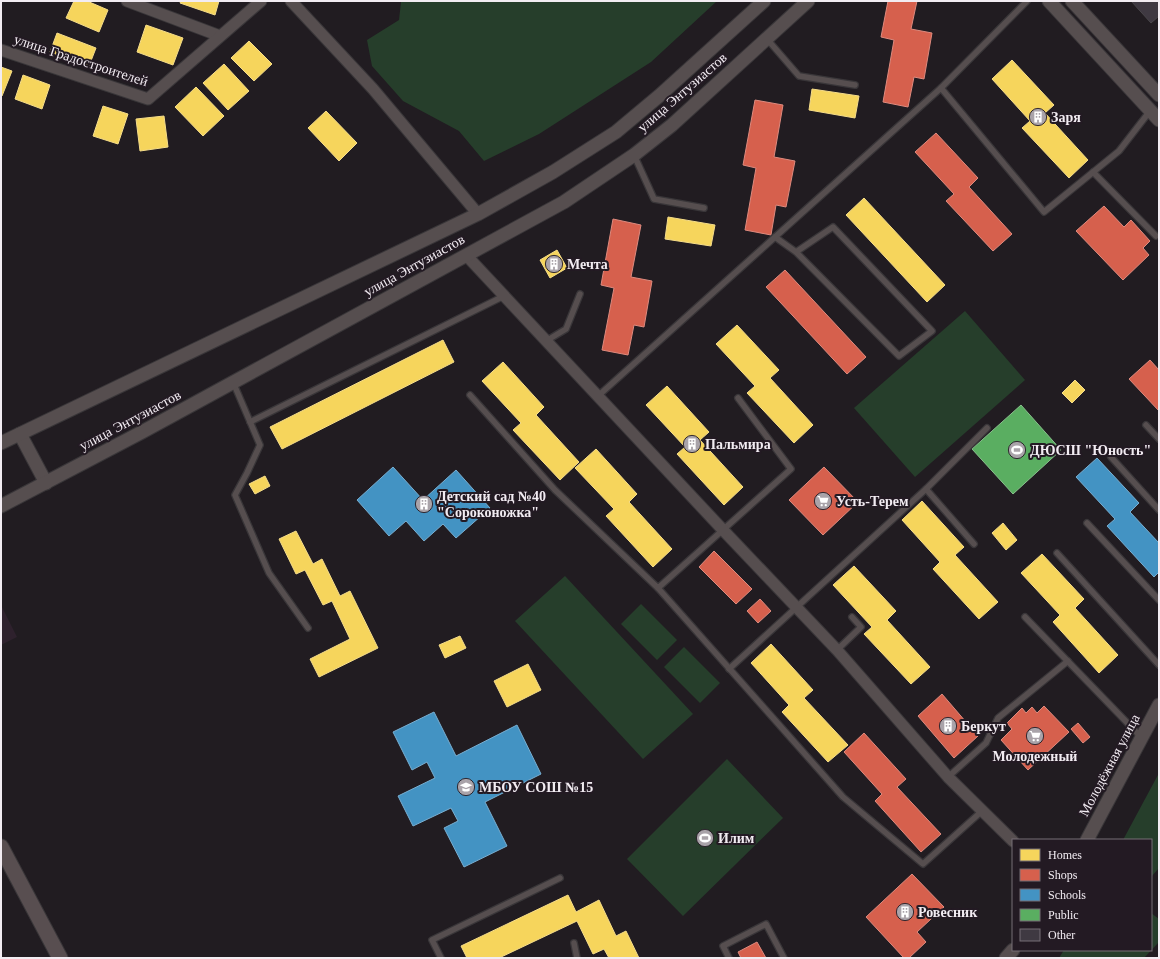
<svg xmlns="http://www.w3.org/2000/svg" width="1160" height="959" font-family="'Times New Roman',serif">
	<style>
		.built { fill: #2e212d }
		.green { fill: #263e2b }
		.homes { fill: #f6d55c; stroke: #f5dc89 }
		.shops { fill: #d6604d; stroke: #de8a7e }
		.schools { fill: #4393c3; stroke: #78aed1 }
		.public { fill: #5aae61; stroke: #88c18c }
		.building { fill: #3f3942; stroke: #49464a }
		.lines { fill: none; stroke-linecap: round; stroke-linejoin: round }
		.service-casing { stroke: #393639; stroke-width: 8 }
		.minor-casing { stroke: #393639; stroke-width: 13 }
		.tertiary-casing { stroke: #393639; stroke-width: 15 }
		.secondary-casing { stroke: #393639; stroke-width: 17 }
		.service { stroke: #564e4f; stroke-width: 5.5 }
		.minor { stroke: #564e4f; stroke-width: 11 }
		.tertiary { stroke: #564e4f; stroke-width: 13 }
		.secondary { stroke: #584e50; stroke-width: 15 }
		.labels { text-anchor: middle; stroke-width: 4; stroke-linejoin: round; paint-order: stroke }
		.street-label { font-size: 14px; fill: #f2ecf2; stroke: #231a23 }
		.poi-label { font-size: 14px; font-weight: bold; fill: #f2ecf2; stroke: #231a23; text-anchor: start }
	</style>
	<rect width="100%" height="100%" fill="#211c21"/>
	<polygon class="built" points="1,605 17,637 1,645"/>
	<g class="green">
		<polygon points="400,1 717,1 651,62 539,134 484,161 459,131 403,101 372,66 367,40 399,20 401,2"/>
		<polygon points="965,311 1025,380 915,477 854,408"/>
		<polygon points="565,576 693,714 643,759 515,621"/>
		<polygon points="641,604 677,640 657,660 621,624"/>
		<polygon points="684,647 720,683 700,703 664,667"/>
		<polygon points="727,759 783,818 683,916 627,859"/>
		<polygon points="1159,773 1159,868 1151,877 1151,840 1123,840"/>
		<polygon points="1151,913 1159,919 1159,942 1144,958 1059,958 1064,950 1151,950"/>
	</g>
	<g class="homes">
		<polygon points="74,1 87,1 108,10 99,32 66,18"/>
		<polygon points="181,1 219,1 215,15 180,3"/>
		<polygon points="146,25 183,38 173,65 137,52"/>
		<polygon points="57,33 96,48 89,66 50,52"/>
		<polygon points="249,41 272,64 254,81 231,58"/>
		<polygon points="1012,60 1054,105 1045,113 1088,160 1069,178 1022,128 1030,121 992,79"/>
		<polygon points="224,64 249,91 228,110 203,83"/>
		<polygon points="1,67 12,71 2,96 1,95"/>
		<polygon points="23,75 50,85 42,109 15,99"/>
		<polygon points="196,87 224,116 203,136 175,107"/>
		<polygon points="812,89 859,96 855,118 809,110"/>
		<polygon points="103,106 128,114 118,144 93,136"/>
		<polygon points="326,111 357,143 339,161 308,128"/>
		<polygon points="164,116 168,147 140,151 136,119"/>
		<polygon points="864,198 945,285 927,302 846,215"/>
		<polygon points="668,217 715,225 711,246 665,239"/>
		<polygon points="557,250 567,268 550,278 540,260"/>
		<polygon points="737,325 779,370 770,378 813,425 794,443 747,393 755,386 716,344"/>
		<polygon points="443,340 454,362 282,449 270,427"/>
		<polygon points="503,362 544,407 536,415 579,462 560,480 513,430 521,423 482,381"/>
		<polygon points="1075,380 1085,390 1072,403 1062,393"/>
		<polygon points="667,386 709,432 700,440 743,487 724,505 677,454 685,447 646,405"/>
		<polygon points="596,449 637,494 629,502 672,549 653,567 606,516 614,509 575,468"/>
		<polygon points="265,476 270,486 255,494 249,484"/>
		<polygon points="922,501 964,547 955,555 998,602 979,619 933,569 940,562 902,520"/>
		<polygon points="1003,523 1017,540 1006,550 992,533"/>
		<polygon points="296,531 313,564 322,559 340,596 350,591 378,648 319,677 310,659 350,639 332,601 323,605 305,570 296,574 279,539"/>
		<polygon points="1042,554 1084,599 1075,608 1118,655 1099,673 1053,622 1060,615 1021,573"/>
		<polygon points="854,566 896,611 887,620 930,667 911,684 864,634 872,627 833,585"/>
		<polygon points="460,636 466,648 445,658 439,645"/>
		<polygon points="771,644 813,690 804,698 848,745 828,762 782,712 789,705 751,663"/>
		<polygon points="528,664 541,690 507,707 494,681"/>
		<polygon points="568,895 576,912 599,900 616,936 626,931 639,958 609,958 604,949 593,954 577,921 499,958 467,958 461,946"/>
	</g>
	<g class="shops">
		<polygon points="888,1 917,1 911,29 932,33 924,79 914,77 908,107 883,102 894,40 881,37"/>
		<polygon points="755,100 783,105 774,157 795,161 786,207 776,205 771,235 745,230 756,168 743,165"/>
		<polygon points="936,133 978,178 969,187 1012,234 993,251 946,201 954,194 915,152"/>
		<polygon points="1104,206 1124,227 1131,220 1150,241 1143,248 1149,255 1123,280 1076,231"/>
		<polygon points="613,219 641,225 631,277 652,281 644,327 634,325 628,355 602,350 614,288 601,285"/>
		<polygon points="785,270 866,357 847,374 766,287"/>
		<polygon points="1150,360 1159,370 1159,411 1129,379"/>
		<polygon points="824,467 858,502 823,535 789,500"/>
		<polygon points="714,551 752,589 736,604 699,567"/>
		<polygon points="760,599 771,611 758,623 747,611"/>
		<polygon points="942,694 978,736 954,758 918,716"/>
		<polygon points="1044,706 1069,732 1028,770 1001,740 1012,729 1007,723 1022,708 1026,713 1032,707 1037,713"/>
		<polygon points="1078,723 1090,737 1083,743 1071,729"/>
		<polygon points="864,733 906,779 897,787 941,834 921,852 875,801 882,794 844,752"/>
		<polygon points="912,874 944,907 917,932 926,942 909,958 904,958 866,917"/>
		<polygon points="757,942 766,958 741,958 738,952"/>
	</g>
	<g class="schools">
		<polygon points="1097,458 1139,503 1130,512 1159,543 1159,572 1154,577 1107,526 1115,519 1076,477"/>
		<polygon points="393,467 423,500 456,470 490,508 456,538 443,524 424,541 406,521 389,536 357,500"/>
		<polygon points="434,712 456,756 517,725 541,774 485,802 507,846 464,867 444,828 458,821 451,808 413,826 398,796 435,778 427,762 412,770 393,732"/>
	</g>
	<polygon class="public" points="1021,405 1061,450 1013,494 972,449"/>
	<polygon class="building" points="1131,1 1159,1 1159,16 1151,23"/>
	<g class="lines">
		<defs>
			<g id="service">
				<polyline points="767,39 799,76 855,85"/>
				<polyline points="941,88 1027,1"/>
				<polyline points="634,155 654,199 704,208"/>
				<polyline points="1093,172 1156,236"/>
				<polyline points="775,237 796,252 833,227 932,331 899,356 796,252"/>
				<polyline points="546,341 566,329 580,294"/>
				<polyline points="233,382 260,445 247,473 235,495 269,573 308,628"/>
				<polyline points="470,395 555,490 658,588 791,469 738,398"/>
				<polyline points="598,396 941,88 1044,212 1119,151 1150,111"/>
				<polyline points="250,422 504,296"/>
				<polyline points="1146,425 1159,439"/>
				<polyline points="1111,457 1159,510"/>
				<polyline points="926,489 974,544"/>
				<polyline points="1087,523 1159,600"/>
				<polyline points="1057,553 1159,665"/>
				<polyline points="658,588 843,797 923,864 982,811"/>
				<polyline points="1025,617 1141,737"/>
				<polyline points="837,650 861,627 852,617"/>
				<polyline points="729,669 926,489 987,428"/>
				<polyline points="948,777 986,743 998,718 1068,661"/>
				<polyline points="574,943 577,958"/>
				<polyline points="441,958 432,940 560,878"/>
				<polyline points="729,958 723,946 766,924 784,958"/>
			</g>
			<g id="minor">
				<polyline points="127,1 220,36"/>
				<polyline points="291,1 373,89 478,214"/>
				<polyline points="1,50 148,99 261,1"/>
				<polyline points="466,255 723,530 837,650 948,777 1013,841"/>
			</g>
			<g id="tertiary">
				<polyline points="1049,1 1159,120"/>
				<polyline points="1072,1 1159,95"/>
				<polyline points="20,434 46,483"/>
				<polyline points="1,443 478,214 553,172 616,132 659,96 764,1"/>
				<polyline points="1,506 142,432 564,202 634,155 672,125 808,1"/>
				<polyline points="1087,840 1159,705"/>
				<polyline points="1006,958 1013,950"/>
			</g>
			<polyline id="secondary" points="1,847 60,958"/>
		</defs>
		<use href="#service" class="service-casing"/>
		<use href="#minor" class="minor-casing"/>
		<use href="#tertiary" class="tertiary-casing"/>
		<use href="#secondary" class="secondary-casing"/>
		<use href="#service" class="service"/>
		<use href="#minor" class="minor"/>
		<use href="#tertiary" class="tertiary"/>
		<use href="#secondary" class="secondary"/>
	</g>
	<defs>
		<symbol id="building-disc" viewBox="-11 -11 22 22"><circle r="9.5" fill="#a9a3a9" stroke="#231a23"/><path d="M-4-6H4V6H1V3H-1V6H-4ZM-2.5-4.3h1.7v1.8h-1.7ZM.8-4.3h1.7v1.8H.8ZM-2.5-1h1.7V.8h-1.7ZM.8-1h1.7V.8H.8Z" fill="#fff"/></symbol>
		<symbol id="stadium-disc" viewBox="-11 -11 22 22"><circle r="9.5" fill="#a9a3a9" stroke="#231a23"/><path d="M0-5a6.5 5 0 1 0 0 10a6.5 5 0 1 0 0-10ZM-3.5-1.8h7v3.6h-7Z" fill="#fff"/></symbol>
		<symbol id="supermarket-disc" viewBox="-11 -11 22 22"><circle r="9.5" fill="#a9a3a9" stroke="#231a23"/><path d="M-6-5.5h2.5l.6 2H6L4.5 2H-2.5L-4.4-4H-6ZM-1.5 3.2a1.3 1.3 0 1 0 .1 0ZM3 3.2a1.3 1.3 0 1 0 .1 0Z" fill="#fff"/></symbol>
		<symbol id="school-disc" viewBox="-11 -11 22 22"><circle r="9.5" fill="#a9a3a9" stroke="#231a23"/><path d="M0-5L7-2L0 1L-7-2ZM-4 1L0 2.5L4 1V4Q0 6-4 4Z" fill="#fff"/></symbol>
	</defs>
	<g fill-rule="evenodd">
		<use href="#building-disc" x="1028" y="107" width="20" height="20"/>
		<use href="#building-disc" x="544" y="254" width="20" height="20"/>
		<use href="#building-disc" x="682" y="434" width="20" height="20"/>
		<use href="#stadium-disc" x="1007" y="440" width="20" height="20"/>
		<use href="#supermarket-disc" x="813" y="491" width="20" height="20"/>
		<use href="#building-disc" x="414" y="494" width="20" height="20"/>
		<use href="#building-disc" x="938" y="716" width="20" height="20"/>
		<use href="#supermarket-disc" x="1025" y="726" width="20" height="20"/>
		<use href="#school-disc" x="456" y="777" width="20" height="20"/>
		<use href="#stadium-disc" x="695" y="828" width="20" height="20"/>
		<use href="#building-disc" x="895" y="902" width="20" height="20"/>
	</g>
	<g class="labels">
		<g class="street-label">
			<text transform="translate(81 60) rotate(18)" y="5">улица Градостроителей</text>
			<text transform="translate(682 92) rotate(-41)" y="5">улица Энтузиастов</text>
			<text transform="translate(414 265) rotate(-29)" y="5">улица Энтузиастов</text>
			<text transform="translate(130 420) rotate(-28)" y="5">улица Энтузиастов</text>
			<text transform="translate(1109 765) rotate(-62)" y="5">Молодёжная улица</text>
		</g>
		<g class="poi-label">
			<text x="1051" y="122">Заря</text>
			<text x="567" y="269">Мечта</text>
			<text x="705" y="449">Пальмира</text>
			<text x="1030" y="455">ДЮСШ "Юность"</text>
			<text x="437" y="501">Детский сад №40<tspan x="437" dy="16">"Сороконожка"</tspan></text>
			<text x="836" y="506">Усть-Терем</text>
			<text x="961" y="731">Беркут</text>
			<text x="1035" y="761" text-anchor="middle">Молодежный</text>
			<text x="479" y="792">МБОУ СОШ №15</text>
			<text x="718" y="843">Илим</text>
			<text x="918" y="917">Ровесник</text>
		</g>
	</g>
	<rect width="1160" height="959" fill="none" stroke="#f2ecf2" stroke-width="4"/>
	<rect x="1012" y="839" width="140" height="112" fill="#231a23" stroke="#766e76"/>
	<rect x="1020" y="849" width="20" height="12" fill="#f6d55c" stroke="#766e76"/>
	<text x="1048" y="859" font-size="12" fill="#f2ecf2">Homes</text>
	<rect x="1020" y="869" width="20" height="12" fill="#d6604d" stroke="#766e76"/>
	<text x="1048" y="879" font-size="12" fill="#f2ecf2">Shops</text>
	<rect x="1020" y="889" width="20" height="12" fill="#4393c3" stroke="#766e76"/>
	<text x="1048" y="899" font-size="12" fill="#f2ecf2">Schools</text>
	<rect x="1020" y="909" width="20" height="12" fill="#5aae61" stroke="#766e76"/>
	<text x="1048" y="919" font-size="12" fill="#f2ecf2">Public</text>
	<rect x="1020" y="929" width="20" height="12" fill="#3f3942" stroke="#766e76"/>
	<text x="1048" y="939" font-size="12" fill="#f2ecf2">Other</text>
</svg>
